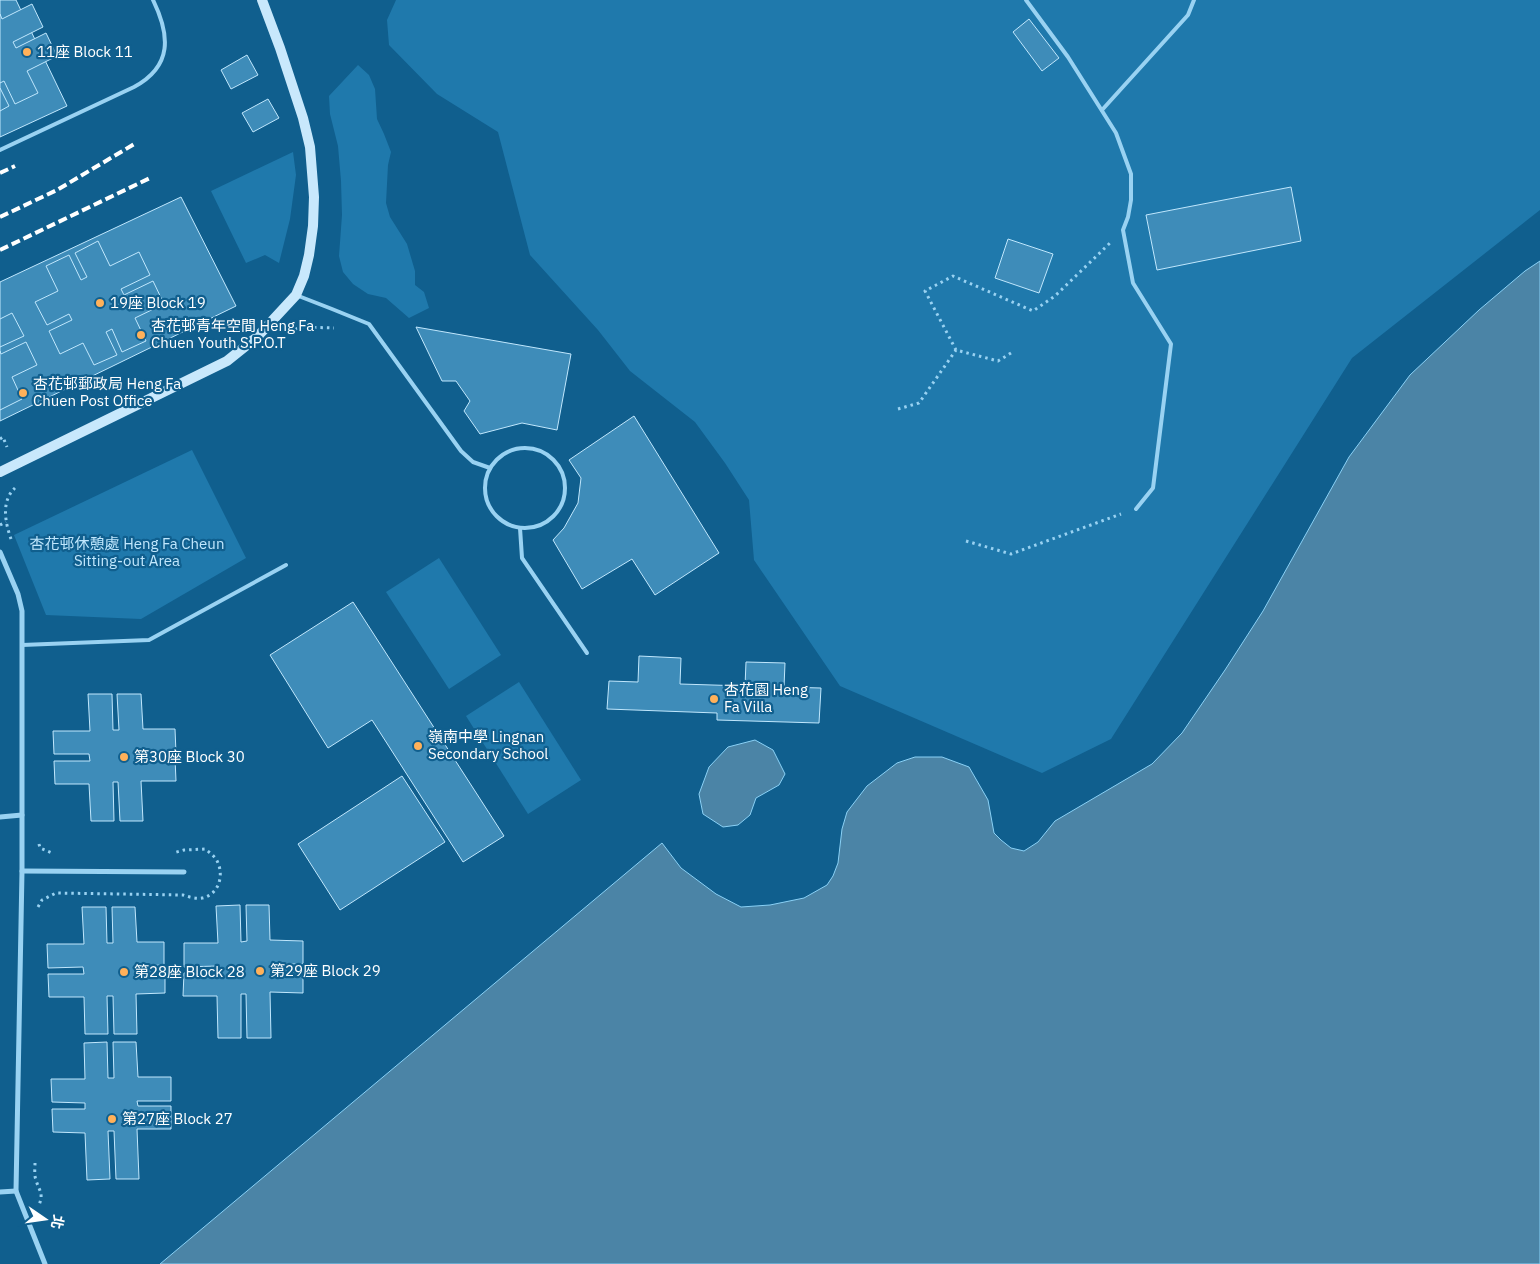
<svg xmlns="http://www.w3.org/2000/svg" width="1540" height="1264" font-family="'IBM Plex Sans','Noto Sans TC',sans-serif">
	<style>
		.green { fill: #1f79ac }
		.water { fill: #4b84a6; stroke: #8ad1f6 }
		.building { fill: #3e8cb9; stroke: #c0e7fd }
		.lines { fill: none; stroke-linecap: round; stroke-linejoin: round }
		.path { stroke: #99d2f2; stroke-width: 3; stroke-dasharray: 2.5 4; stroke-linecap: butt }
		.lane { stroke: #99d2f2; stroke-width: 4 }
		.street { stroke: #99d2f2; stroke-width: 5 }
		.secondary { stroke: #c8e8fc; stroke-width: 10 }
		.rail { stroke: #fff; stroke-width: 4; stroke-dasharray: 9 4; stroke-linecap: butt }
		.poi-dot { fill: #ffb15a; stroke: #105f8e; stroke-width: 2 }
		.labels { text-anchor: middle; stroke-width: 4.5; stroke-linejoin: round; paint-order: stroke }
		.poi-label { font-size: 15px; fill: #fff; stroke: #105f8e; text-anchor: start }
		.park-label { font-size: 15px; fill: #c0e7fd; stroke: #105f8e }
	</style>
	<rect width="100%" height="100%" fill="#105f8e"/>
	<g class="green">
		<polygon points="396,0 1540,0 1540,210 1352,358 1111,739 1042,773 840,686 754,560 749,500 725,463 695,422 630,371 598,330 530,255 498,132 437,94 389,45 387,20"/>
		<polygon points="358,65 369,75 375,89 377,119 384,134 391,152 388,165 386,203 390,217 407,244 415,271 415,285 424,292 429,308 409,318 386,298 368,294 353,284 343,272 339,256 342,215 341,181 338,146 330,114 329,96"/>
		<polygon points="293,152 296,175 290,219 279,263 265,255 246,263 211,191"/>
		<polygon points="192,450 246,558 141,619 46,615 14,535"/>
		<polygon points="439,558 501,655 449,689 386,592"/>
		<polygon points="519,682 581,780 528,814 466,716"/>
	</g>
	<g class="water">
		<polygon points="1540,261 1540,1264 160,1264 662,843 681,868 716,894 741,907 770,905 804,898 827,885 833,876 838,863 842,829 847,812 867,786 897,763 915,757 942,757 969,767 988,800 994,833 1001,840 1011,848 1024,851 1038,842 1055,821 1152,764 1182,733 1225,670 1263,611 1349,457 1410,375 1479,310 1525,271"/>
		<polygon points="755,740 773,750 785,774 779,785 756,798 750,815 738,825 723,827 703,814 699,794 709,767 728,747"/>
	</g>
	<g class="building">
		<polygon points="0,0 16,0 67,106 0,137"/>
		<polygon points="32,4 43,27 13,42 16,48 46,33 57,56 27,71 38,93 15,104 4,81 0,83 0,14 2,19"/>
		<polygon points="1029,19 1059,58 1042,71 1013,32"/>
		<polygon points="247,55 258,75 231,89 221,70"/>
		<polygon points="0,88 9,106 0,111"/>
		<polygon points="268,99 279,118 253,132 242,113"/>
		<polygon points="1291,187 1301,241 1157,270 1146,215"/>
		<polygon points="181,197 236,306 0,421 0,282"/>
		<polygon points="1008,239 1053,254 1039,293 995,278"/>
		<polygon points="98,241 110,266 139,252 150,275 121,289 124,295 153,281 164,304 135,318 146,341 122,352 112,329 106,332 117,355 94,365 83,343 60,354 49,331 72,320 69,314 47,325 35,302 58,291 46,266 69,255 81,280 87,277 75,253"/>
		<polygon points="12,313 24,336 0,347 0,319"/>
		<polygon points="416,327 571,354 557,430 522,423 480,434 464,411 470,401 456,381 442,381"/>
		<polygon points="26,342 37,365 12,377 22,399 0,410 0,351 1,354"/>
		<polygon points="634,416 719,553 655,595 632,559 582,589 553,540 564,528 578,503 581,478 569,460"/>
		<polygon points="353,602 504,836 463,862 372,720 328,748 270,655"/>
		<polygon points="639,656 681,658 680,684 745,686 746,662 785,663 784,687 821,688 819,723 717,720 717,713 607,709 609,681 638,682"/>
		<polygon points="88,694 112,694 113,730 119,730 117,694 141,694 143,729 175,729 176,753 142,752 142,757 175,758 176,781 141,781 143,821 120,821 118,782 113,782 114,821 91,821 89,784 55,784 54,761 90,761 89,754 54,754 53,731 90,731"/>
		<polygon points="402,776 445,842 340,910 298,844"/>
		<polygon points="240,905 241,942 247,941 246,905 269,905 270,940 303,941 303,964 270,964 270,969 303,969 303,993 270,992 271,1038 247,1038 246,994 241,994 241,1038 218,1038 217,996 183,996 184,973 218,972 217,966 184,967 184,943 218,943 216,906"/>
		<polygon points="82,907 106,907 107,943 113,943 112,907 135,907 137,942 164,942 164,965 136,966 136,970 165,970 165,993 136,994 137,1034 114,1034 113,996 107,996 108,1034 85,1034 84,997 49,997 48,974 84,974 83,967 48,968 47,944 84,944"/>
		<polygon points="107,1042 108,1078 114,1078 113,1042 136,1042 138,1077 171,1077 171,1101 137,1101 138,1106 171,1106 171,1129 137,1129 139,1179 116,1179 114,1131 108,1131 110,1179 87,1180 85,1133 53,1132 52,1109 85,1109 85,1103 52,1102 51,1079 85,1079 84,1043"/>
	</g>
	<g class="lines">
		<g class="path">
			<polyline points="289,332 300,327 334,328"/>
			<polyline points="1011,353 998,361 956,350 925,291 953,276 1033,311 1055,296 1110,243"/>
			<polyline points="898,409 919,403 956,350"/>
			<polyline points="0,439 3,437 7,447"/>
			<polyline points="0,525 6,522"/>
			<path d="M 11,539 C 5,522 1,501 15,488"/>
			<polyline points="966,541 1011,554 1121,514"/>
			<polyline points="39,844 40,848 52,853"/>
			<path d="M 38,907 L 42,900 L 56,893 L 183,895 C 189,897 196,899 202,898 C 218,895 224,877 218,863 C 216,857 210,853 205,849 L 184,850 L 173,853"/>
			<path d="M 35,1163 C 35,1168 34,1175 36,1180 C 39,1191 44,1193 39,1205"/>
		</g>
		<g class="lane">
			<polyline points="1026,0 1068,57 1116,133 1131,174 1131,200 1128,217 1123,230 1133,283 1171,344 1153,488 1136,509"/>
			<polyline points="1102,110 1188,15 1194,0"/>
			<path d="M 0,150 L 134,87 C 173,66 170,35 153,0"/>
			<polyline points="296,295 332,309 369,324 461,451 473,462 490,468"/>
			<circle cx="525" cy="488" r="40"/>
			<polyline points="520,528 522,558 587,653"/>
			<polyline points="22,645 149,640 286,565"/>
		</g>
		<g class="street">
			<polyline points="0,552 18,594 22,611 22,871 16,1191 45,1264"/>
			<polyline points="0,817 22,815"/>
			<polyline points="22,871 184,872"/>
			<polyline points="0,1192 16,1191"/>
		</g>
		<polyline class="secondary" points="0,472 227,361 257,337 296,295 304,276 309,255 313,226 314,197 310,147 303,118 280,48 262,0"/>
		<g class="rail">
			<polyline points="0,173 15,166"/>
			<polyline points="0,217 57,190 136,143"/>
			<polyline points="0,250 150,178"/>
		</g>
	</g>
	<g class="poi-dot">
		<circle cx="27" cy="52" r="5"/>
		<circle cx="100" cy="303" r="5"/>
		<circle cx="141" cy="335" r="5"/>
		<circle cx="23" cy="393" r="5"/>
		<circle cx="714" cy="699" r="5"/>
		<circle cx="418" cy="746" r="5"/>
		<circle cx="124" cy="757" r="5"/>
		<circle cx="260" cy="971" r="5"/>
		<circle cx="124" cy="972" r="5"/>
		<circle cx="112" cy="1119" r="5"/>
	</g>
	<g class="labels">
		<g class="poi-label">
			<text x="37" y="57">11座 Block 11</text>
			<text x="110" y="308">19座 Block 19</text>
			<text x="151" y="331">杏花邨青年空間 Heng Fa<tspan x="151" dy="17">Chuen Youth S.P.O.T</tspan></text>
			<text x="33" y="389">杏花邨郵政局 Heng Fa<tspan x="33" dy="17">Chuen Post Office</tspan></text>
			<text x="724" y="695">杏花園 Heng<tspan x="724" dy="17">Fa Villa</tspan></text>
			<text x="428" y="742">嶺南中學 Lingnan<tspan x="428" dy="17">Secondary School</tspan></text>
			<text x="134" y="762">第30座 Block 30</text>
			<text x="270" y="976">第29座 Block 29</text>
			<text x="134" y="977">第28座 Block 28</text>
			<text x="122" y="1124">第27座 Block 27</text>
		</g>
		<g class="park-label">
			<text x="127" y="549">杏花邨休憩處 Heng Fa Cheun<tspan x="127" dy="17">Sitting-out Area</tspan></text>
		</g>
	</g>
	<g transform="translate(45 1219) rotate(103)" stroke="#105f8e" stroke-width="4" paint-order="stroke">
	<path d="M0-4L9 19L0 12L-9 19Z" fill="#ffffff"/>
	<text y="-8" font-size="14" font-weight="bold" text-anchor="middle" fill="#ffffff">北</text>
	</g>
</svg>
